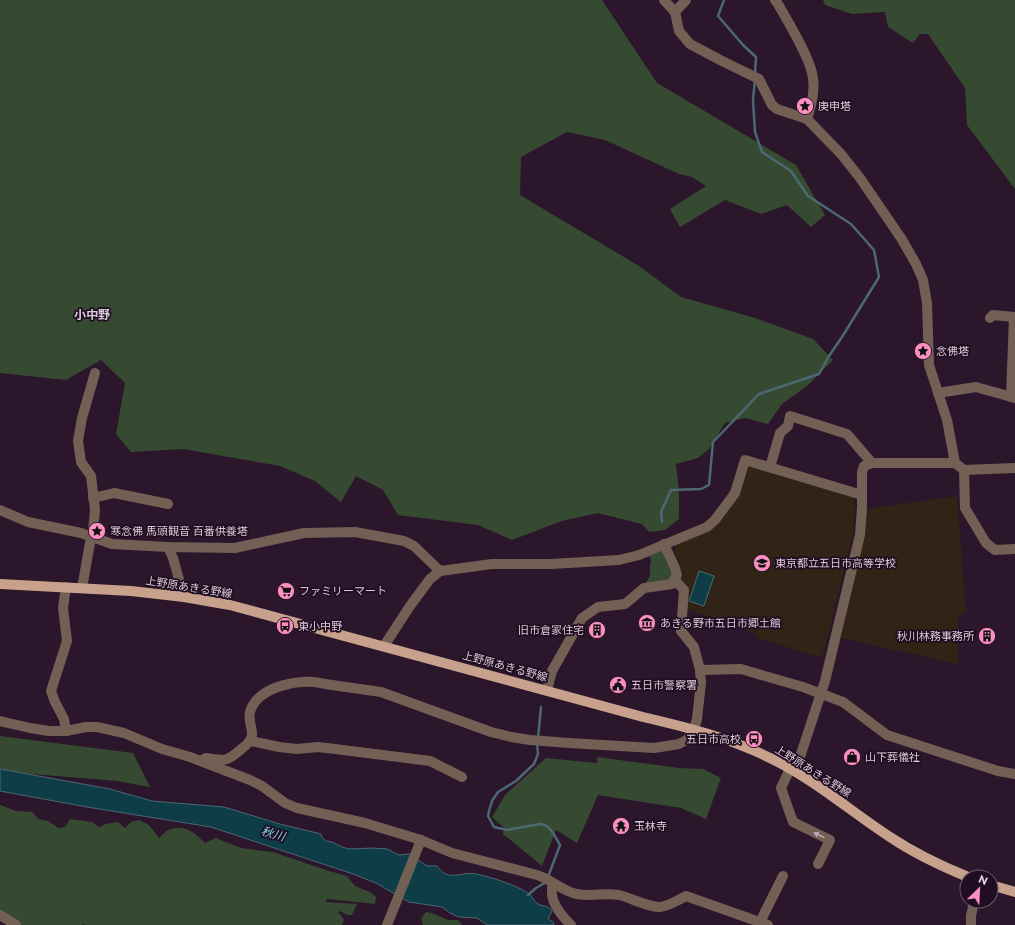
<svg xmlns="http://www.w3.org/2000/svg" width="1015" height="925" font-family="Montserrat,'Noto Sans JP',sans-serif">
	<style>
		.education { fill: #2f2415 }
		.green { fill: #364a31 }
		.water { fill: #0f3d47; stroke: #4c6873 }
		.lines { fill: none; stroke-linecap: round; stroke-linejoin: round }
		.stream { stroke: #4c6873; stroke-width: 2.5 }
		.minor { stroke: #726055; stroke-width: 10 }
		.major { stroke: #c7a18b; stroke-width: 10 }
		.oneway { fill: #bbacb2 }
		.labels { text-anchor: middle; stroke-width: 3.5; stroke-linejoin: round; paint-order: stroke }
		.poi-label { font-size: 11px; fill: #daccda; stroke: #210d21; text-anchor: start }
		.street-label { font-size: 11px; fill: #daccda; stroke: #210d21 }
		.neighbourhood-label { font-size: 12px; font-weight: bold; fill: #daccda; stroke: #210d21 }
		.water-label { font-size: 12px; font-style: italic; fill: #7bd9ee; stroke: #210d21 }
	</style>
	<rect width="100%" height="100%" fill="#2b162b"/>
	<g class="education">
		<polygon points="748,463 853,495 855,508 853,535 822,658 755,637 755,633 686,609 687,596 686,584 682,580 683,573 675,553 675,544 714,526"/>
		<polygon points="957,496 966,612 958,616 958,664 841,638 864,536 865,509"/>
	</g>
	<g class="green">
		<polygon points="0,0 602,0 657,83 796,165 825,215 811,227 787,205 761,214 725,200 680,227 670,209 706,186 692,177 679,174 605,140 567,132 521,157 520,195 639,266 681,297 752,317 813,339 833,360 807,386 782,404 768,424 745,418 725,423 709,449 698,458 676,464 679,492 679,519 665,530 649,532 642,524 598,513 562,521 512,540 478,525 398,515 383,490 356,476 341,502 315,481 280,466 183,449 131,452 116,434 125,383 101,360 66,380 0,373"/>
		<polygon points="823,0 1015,0 1015,189 967,125 965,88 928,34 920,34 913,43 888,27 885,12 852,14 825,5"/>
		<polygon points="660,550 664,553 673,576 669,582 645,588 646,582 650,576 650,566 651,560 648,554"/>
		<polygon points="0,736 133,753 150,787 117,781 8,772 0,769"/>
		<polygon points="597,757 679,768 703,769 721,778 706,819 681,808 598,795 577,843 556,830 542,866 503,834 504,828 492,817 505,795 546,758 597,763"/>
		<path d="M 0,805 L 16,811 L 32,812 L 38,819 L 48,821 L 59,828 L 65,827 L 70,819 L 92,822 L 99,827 L 106,824 L 118,822 L 125,828 L 131,822 L 139,820 L 149,825 L 159,838 C 162,836 165,831 169,830 C 183,823 196,833 205,843 L 216,838 L 241,848 L 273,852 L 326,870 L 347,876 L 355,886 L 370,892 L 376,897 L 375,904 L 327,899 L 326,902 L 357,904 L 352,915 L 347,915 L 340,911 L 338,913 L 341,915 L 344,920 L 342,925 L 86,925 L 83,924 L 82,925 L 22,925 L 0,913 Z"/>
		<polygon points="426,912 432,913 448,920 458,920 462,925 423,925 421,919"/>
	</g>
	<g class="water">
		<polygon points="699,571 714,576 704,606 689,601"/>
		<path d="M 0,769 L 110,789 L 152,801 L 224,807 L 280,824 L 321,834 L 322,837 L 326,841 L 332,842 L 342,847 L 349,849 L 373,848 L 387,849 L 399,855 L 410,854 L 427,866 L 437,866 C 449,883 460,871 476,874 C 491,877 516,885 528,893 C 532,895 534,902 538,904 C 544,907 548,905 552,911 L 548,919 L 553,922 L 554,925 L 487,925 L 477,918 L 459,917 L 450,913 L 442,907 L 409,902 L 376,883 L 353,874 L 211,827 L 87,807 L 0,791 Z"/>
	</g>
	<g class="lines">
		<g class="stream">
			<polyline points="724,0 718,16 743,45 756,57 755,74"/>
			<polyline points="662,522 661,512 671,490 701,489 709,485 713,442 759,394 819,374 829,356 842,337 879,277 874,250 851,224 808,196 791,171 762,152 755,132 753,100 755,79"/>
			<polyline points="538,738 541,707"/>
			<path d="M 537,743 L 538,754 L 534,764 L 516,781 L 498,792 L 492,801 L 489,811 L 488,816 L 494,827 L 507,830 L 540,824 C 551,825 555,837 560,845 L 548,877"/>
			<polyline points="528,895 536,888 546,882"/>
		</g>
		<g class="minor">
			<polyline points="664,0 675,12 679,31 690,44 722,61 759,79 772,105 777,109 807,119"/>
			<path d="M 775,0 L 778,4 C 788,22 812,61 813,79 C 815,92 811,107 807,119 L 841,154 L 860,178 L 901,238 L 916,264 L 923,280 L 927,303 L 929,365 L 947,420 L 955,463 L 964,470 L 965,508 L 986,543 L 995,550 L 1015,549"/>
			<polyline points="675,12 686,0"/>
			<polyline points="990,318 993,315 1015,317"/>
			<polyline points="938,393 976,387 1015,398"/>
			<polyline points="1011,397 1014,317"/>
			<polyline points="770,467 780,433 788,426 790,416 847,434 872,463"/>
			<polyline points="964,470 1015,468"/>
			<polyline points="93,498 114,493 168,504"/>
			<polyline points="0,510 28,522 81,533 112,544 168,547 235,548 304,533 355,532 404,541 414,546 440,571"/>
			<polyline points="168,547 173,558 184,597"/>
			<polyline points="82,588 90,543 93,531 95,510 91,476 81,462 78,441 82,418 95,373"/>
			<polyline points="384,646 410,606 430,579 440,571 492,564 551,564 619,560 639,555 707,527 715,520 735,493 745,460 862,495"/>
			<polyline points="700,670 741,669 803,687 843,702 887,735 998,771 1015,774"/>
			<polyline points="547,690 552,671 582,618 598,607 625,604 644,588 672,584 677,575 675,568 664,544"/>
			<path d="M 0,721 L 30,728 L 49,731 L 66,731 L 86,727 L 97,727 L 124,733 L 162,749 L 190,757 L 250,780 L 262,786 L 285,803 L 297,808 L 365,823 L 421,840 L 452,853 L 537,875 C 550,879 560,889 573,893 C 588,898 604,892 619,895 C 632,898 646,907 660,907 C 670,906 678,900 686,896 L 768,925"/>
			<polyline points="66,731 64,719 55,702 51,691 67,641 63,608 66,587"/>
			<polyline points="251,741 279,747 297,749 318,747 335,749 430,761 462,777"/>
			<path d="M 204,759 L 206,758 C 229,762 228,760 245,746 C 249,742 252,740 252,734 C 252,727 248,719 250,712 C 257,686 303,677 325,684 L 381,692 L 491,732 L 511,737 L 530,740 L 569,743 L 654,748 L 679,744 L 688,739 L 694,729 L 697,719 L 701,683 L 700,670 L 694,647 L 681,631 L 684,590 L 675,580"/>
			<polyline points="818,864 830,840 793,822 781,788 790,769 798,763 825,681 860,535 862,507 862,472 864,466 872,463 955,463"/>
			<path d="M 553,884 C 548,900 560,914 571,925"/>
			<polyline points="0,915 16,925"/>
			<polyline points="760,922 783,876"/>
			<polyline points="387,925 421,840"/>
			<polyline points="971,925 971,916 974,901"/>
		</g>
		<g class="major">
			<path d="M 0,584 L 131,591 L 184,597 L 230,605 L 643,717 C 686,727 730,738 770,758 C 814,779 850,811 890,837 C 914,853 941,866 968,877"/>
			<polyline points="991,885 1015,892"/>
		</g>
	</g>
	<defs><path id="oneway-solid" d="M-6-.8H1V-3.2L6.5 0L1 3.2V.8H-6Z"/></defs>
	<use class="oneway" href="#oneway-solid" transform="translate(819 835) rotate(-154)"/>
	<defs>
		<symbol id="sight-disc" viewBox="-11 -11 22 22"><circle r="9.5" fill="#fc8fc2" stroke="#210d21"/><path d="M0-6L1.8-2.2L6-1.7L2.9 1.2L3.7 5.4L0 3.3L-3.7 5.4L-2.9 1.2L-6-1.7L-1.8-2.2Z" fill="#111"/></symbol>
		<symbol id="school-disc" viewBox="-11 -11 22 22"><circle r="9.5" fill="#fc8fc2" stroke="#210d21"/><path d="M0-5L7-2L0 1L-7-2ZM-4 1L0 2.5L4 1V4Q0 6-4 4Z" fill="#111"/></symbol>
		<symbol id="supermarket-disc" viewBox="-11 -11 22 22"><circle r="9.5" fill="#fc8fc2" stroke="#210d21"/><path d="M-6-5.5h2.5l.6 2H6L4.5 2H-2.5L-4.4-4H-6ZM-1.5 3.2a1.3 1.3 0 1 0 .1 0ZM3 3.2a1.3 1.3 0 1 0 .1 0Z" fill="#111"/></symbol>
		<symbol id="museum-disc" viewBox="-11 -11 22 22"><circle r="9.5" fill="#fc8fc2" stroke="#210d21"/><path d="M0-6L6-3V-2H-6V-3ZM-5-1h2V3h-2ZM-1-1h2V3h-2ZM3-1h2V3H3ZM-6 4H6V6H-6Z" fill="#111"/></symbol>
		<symbol id="bus-disc" viewBox="-11 -11 22 22"><circle r="9.5" fill="#fc8fc2" stroke="#210d21"/><path d="M-5-6H5V4H4V6H2V4H-2V6H-4V4H-5ZM-3.5-4V0h7V-4ZM-3.5 1.2v1.5H-2V1.2ZM2 1.2v1.5H3.5V1.2Z" fill="#111"/></symbol>
		<symbol id="building-disc" viewBox="-11 -11 22 22"><circle r="9.5" fill="#fc8fc2" stroke="#210d21"/><path d="M-4-6H4V6H1V3H-1V6H-4ZM-2.5-4.3h1.7v1.8h-1.7ZM.8-4.3h1.7v1.8H.8ZM-2.5-1h1.7V.8h-1.7ZM.8-1h1.7V.8H.8Z" fill="#111"/></symbol>
		<symbol id="civic-disc" viewBox="-11 -11 22 22"><circle r="9.5" fill="#fc8fc2" stroke="#210d21"/><path d="M-.6-6.5H3V-4.5H.6V-3L4-1V1h2V6H-6V1h2V-1L-.6-3ZM-1.2 2.5V6h2.4V2.5Z" fill="#111"/></symbol>
		<symbol id="shop-disc" viewBox="-11 -11 22 22"><circle r="9.5" fill="#fc8fc2" stroke="#210d21"/><path d="M-5-2.5h2.3a2.7 3.5 0 0 1 5.4 0H5L5.5 6h-11ZM-1.5-2.5h3a1.5 2.3 0 0 0-3 0Z" fill="#111"/></symbol>
		<symbol id="temple-disc" viewBox="-11 -11 22 22"><circle r="9.5" fill="#fc8fc2" stroke="#210d21"/><path d="M0-6L5-2H3V0L6.5 2.5H4V6H1.5V3h-3V6H-4V2.5H-6.5L-3 0V-2H-5Z" fill="#111"/></symbol>
	</defs>
	<g fill-rule="evenodd">
		<use href="#sight-disc" x="795" y="96" width="20" height="20"/>
		<use href="#sight-disc" x="913" y="341" width="20" height="20"/>
		<use href="#sight-disc" x="87" y="521" width="20" height="20"/>
		<use href="#school-disc" x="752" y="553" width="20" height="20"/>
		<use href="#supermarket-disc" x="276" y="581" width="20" height="20"/>
		<use href="#museum-disc" x="637" y="613" width="20" height="20"/>
		<use href="#bus-disc" x="275" y="616" width="20" height="20"/>
		<use href="#building-disc" x="587" y="620" width="20" height="20"/>
		<use href="#building-disc" x="977" y="626" width="20" height="20"/>
		<use href="#civic-disc" x="608" y="675" width="20" height="20"/>
		<use href="#bus-disc" x="744" y="729" width="20" height="20"/>
		<use href="#shop-disc" x="842" y="747" width="20" height="20"/>
		<use href="#temple-disc" x="611" y="816" width="20" height="20"/>
	</g>
	<g class="labels">
		<g class="poi-label">
			<text x="818" y="110">庚申塔</text>
			<text x="936" y="355">念佛塔</text>
			<text x="110" y="535">寒念佛 馬頭観音 百番供養塔</text>
			<text x="775" y="567">東京都立五日市高等学校</text>
			<text x="299" y="595">ファミリーマート</text>
			<text x="660" y="627">あきる野市五日市郷土館</text>
			<text x="298" y="630">東小中野</text>
			<text x="584" y="634" text-anchor="end">旧市倉家住宅</text>
			<text x="974" y="640" text-anchor="end">秋川林務事務所</text>
			<text x="631" y="689">五日市警察署</text>
			<text x="741" y="743" text-anchor="end">五日市高校</text>
			<text x="865" y="761">山下葬儀社</text>
			<text x="634" y="830">玉林寺</text>
		</g>
		<g class="street-label">
			<text transform="translate(189 587) rotate(9)" y="4">上野原あきる野線</text>
			<text transform="translate(505 666) rotate(15)" y="4">上野原あきる野線</text>
			<text transform="translate(813 771) rotate(32)" y="4">上野原あきる野線</text>
		</g>
		<g class="neighbourhood-label">
			<text x="92" y="319">小中野</text>
		</g>
		<g class="water-label">
			<text transform="translate(273 834) rotate(16)" y="4">秋川</text>
		</g>
	</g>
	<g transform="translate(979 889) rotate(24)"><circle r="19" fill="#210d21" stroke="#6b596b"/>
	<path d="M0-3L7 15L0 10L-7 15Z" fill="#fc8fc2"/>
	<text y="-6" font-size="11" font-weight="bold" text-anchor="middle" fill="#daccda">N</text>
	</g>
</svg>
